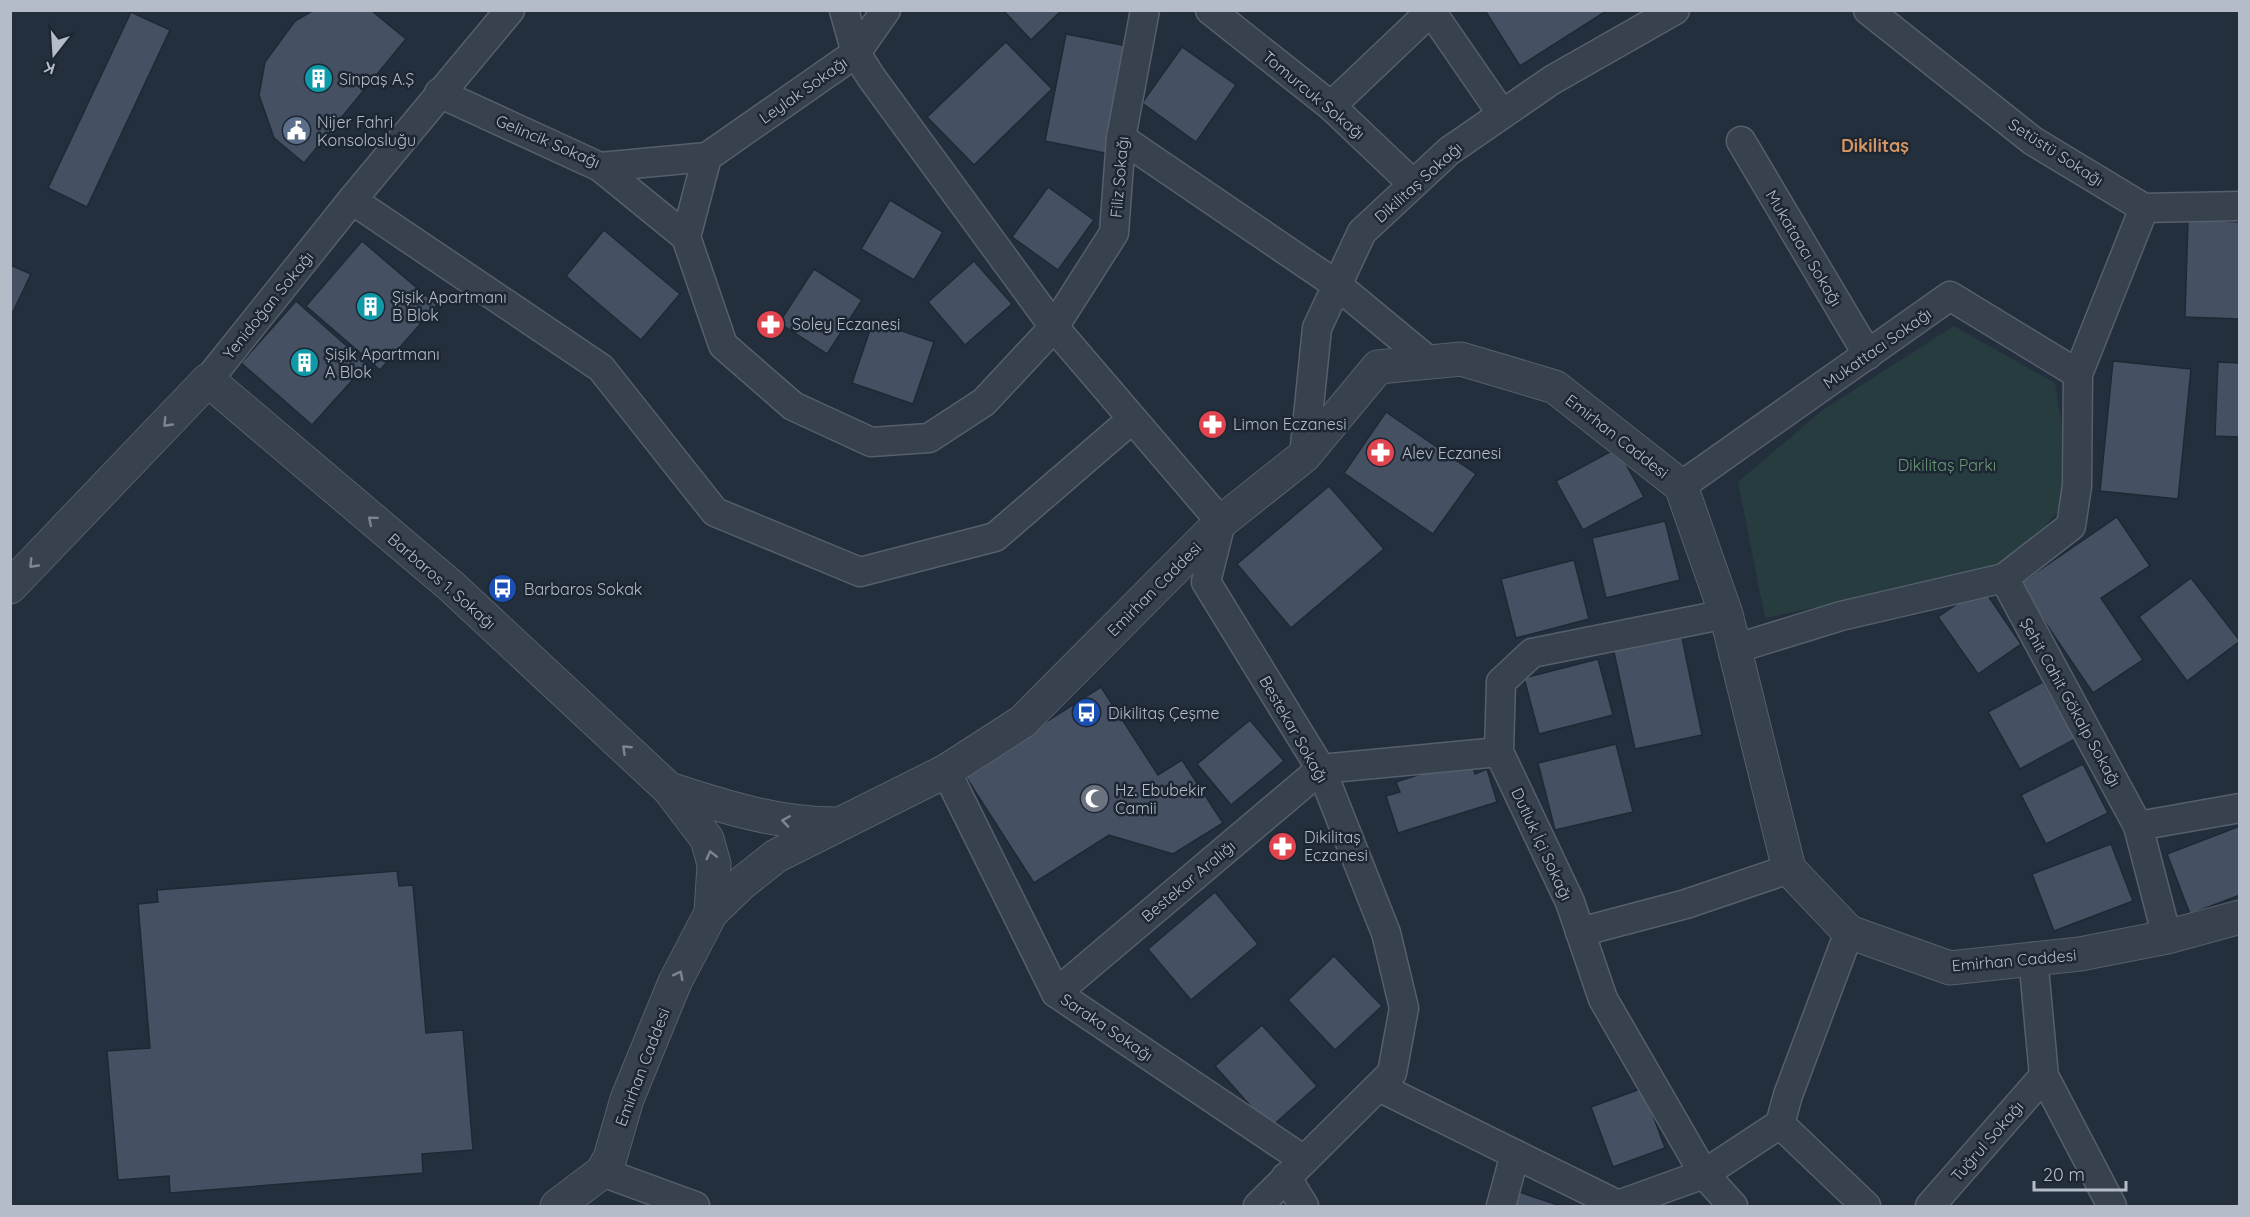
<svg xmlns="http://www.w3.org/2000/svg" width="2250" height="1217" font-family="Quicksand,sans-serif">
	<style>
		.green { fill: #263c3f }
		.building { fill: #455162; stroke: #1f2835; stroke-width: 1.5 }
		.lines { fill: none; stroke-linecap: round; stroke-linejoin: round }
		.minor-casing { stroke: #565f6c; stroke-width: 31 }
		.tertiary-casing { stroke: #565f6c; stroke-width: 35 }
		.minor { stroke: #38414e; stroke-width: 28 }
		.tertiary { stroke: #38414e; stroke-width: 33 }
		.oneway { stroke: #7c8592 }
		.labels { text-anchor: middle; stroke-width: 5; stroke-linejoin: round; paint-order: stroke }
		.poi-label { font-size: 16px; fill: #b4bcc9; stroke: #1d2633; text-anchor: start }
		.street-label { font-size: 16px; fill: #b4bcc9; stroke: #1d2633 }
		.park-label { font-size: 16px; fill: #6b9a76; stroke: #1d2633 }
		.neighbourhood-label { font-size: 18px; font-weight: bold; fill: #d59563; stroke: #1d2633 }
	</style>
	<rect width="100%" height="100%" fill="#242f3e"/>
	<polygon class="green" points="1954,326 2055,383 2073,495 2007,568 1765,618 1738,482 1824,409"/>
	<g class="building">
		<polygon points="314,10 372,11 406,39 304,163 274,138 259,95 265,62 295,21"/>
		<polygon points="1003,10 1062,10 1031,40"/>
		<polygon points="1489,10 1608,10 1520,66 1486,12"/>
		<polygon points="131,12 170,30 87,207 48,188"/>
		<polygon points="1066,34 1132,47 1110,154 1045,141"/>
		<polygon points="1006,42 1052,89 974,165 927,117"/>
		<polygon points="1182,47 1236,85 1196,142 1142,103"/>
		<polygon points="1048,187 1094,220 1058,270 1012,237"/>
		<polygon points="890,200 943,232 914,280 861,249"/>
		<polygon points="2188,219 2240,222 2240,319 2185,317"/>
		<polygon points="604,230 680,294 641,340 566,276"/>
		<polygon points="362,241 437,305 380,370 306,306"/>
		<polygon points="974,261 1012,304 965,345 928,302"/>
		<polygon points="10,265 31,274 10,318"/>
		<polygon points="814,269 862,300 827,354 779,323"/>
		<polygon points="296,301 367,364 312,425 241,363"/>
		<polygon points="873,321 934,342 913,404 852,383"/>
		<polygon points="2113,361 2191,369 2178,499 2100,491"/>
		<polygon points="2218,362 2240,363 2240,437 2215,436"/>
		<polygon points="1386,412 1476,474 1433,534 1344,473"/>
		<polygon points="1617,448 1644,497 1583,530 1556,481"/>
		<polygon points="1329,486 1384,549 1291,628 1237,564"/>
		<polygon points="2117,517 2150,566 2101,598 2143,660 2093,693 2019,584"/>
		<polygon points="1665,521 1680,580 1606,598 1592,538"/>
		<polygon points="1574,560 1589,619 1516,638 1501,579"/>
		<polygon points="2191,578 2240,641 2187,681 2139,617"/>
		<polygon points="1982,587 2021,644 1978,674 1938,617"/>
		<polygon points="1680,628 1702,735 1635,749 1612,643"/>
		<polygon points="1598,659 1613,715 1539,734 1524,678"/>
		<polygon points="2043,682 2075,739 2020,769 1988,712"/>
		<polygon points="1101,687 1158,775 1182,760 1223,823 1173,854 1109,835 1034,883 964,774"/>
		<polygon points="1250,720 1284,761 1231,805 1197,764"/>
		<polygon points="1616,744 1633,812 1555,830 1538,763"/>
		<polygon points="1470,758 1475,774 1487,769 1497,802 1398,833 1386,796 1400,792 1396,782"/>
		<polygon points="2083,764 2108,813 2046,844 2021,795"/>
		<polygon points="2240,826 2240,895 2190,914 2167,854"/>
		<polygon points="2111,844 2133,901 2054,931 2032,874"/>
		<polygon points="397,871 399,886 413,885 426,1033 463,1030 473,1150 422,1154 423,1173 170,1193 169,1176 118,1180 107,1051 150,1048 138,904 158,902 157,890"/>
		<polygon points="1215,892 1258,944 1191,1000 1148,949"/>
		<polygon points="1334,956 1382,1006 1335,1050 1288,1000"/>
		<polygon points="1262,1025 1317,1086 1270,1128 1215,1066"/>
		<polygon points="1643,1088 1665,1148 1613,1167 1591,1107"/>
		<polygon points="1516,1191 1561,1206 1512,1206"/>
	</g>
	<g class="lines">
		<defs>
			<g id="minor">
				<polyline points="844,10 856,53 871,77 1054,327 1221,522 1206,582 1321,769 1386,933 1404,1008 1392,1073 1258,1206"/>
				<polyline points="1210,10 1331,106 1413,184"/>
				<polyline points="1868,10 2033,141 2144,208 2240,206"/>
				<polyline points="439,93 600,167 707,157 686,237 723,345 793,406 871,442 929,438 984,402 1054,327 1114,233 1121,138 1145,10"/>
				<polyline points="1331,106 1431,11 1502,114"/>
				<polyline points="1121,138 1337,285 1430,362"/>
				<polyline points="1741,141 1868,355"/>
				<polyline points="707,157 856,53 886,10"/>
				<polyline points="600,167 686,237"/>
				<polyline points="352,200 601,368 715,512 860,572 995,537 1131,420"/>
				<polyline points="208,380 352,200 510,10"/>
				<polyline points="1304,456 1317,328 1362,232 1449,151 1552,80 1675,10"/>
				<polyline points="1681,486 1950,296 2078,374"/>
				<polyline points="2004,578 2138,826 2167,937"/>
				<polyline points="1726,614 1532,653 1501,682 1499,752 1570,902 1603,999 1704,1174 1733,1206"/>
				<polyline points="1734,649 1841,616 2004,578 2071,526 2077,486 2078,374 2144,208"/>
				<polyline points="946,771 1056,993 1304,1160"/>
				<polyline points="2138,826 2240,808"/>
				<polyline points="1580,932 1686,904 1789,869"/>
				<polyline points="2033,957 2044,1076 2112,1206"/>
				<polyline points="1056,993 1321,769 1499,752"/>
				<polyline points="1379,1087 1618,1205 1704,1174 1780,1124 1788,1095 1849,932"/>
				<polyline points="1780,1124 1866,1206"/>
				<polyline points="602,1172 695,1206"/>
				<polyline points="1286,1177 1304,1206"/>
				<polyline points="1501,1206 1515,1154"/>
				<polyline points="1930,1206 2044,1076"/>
			</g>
			<g id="tertiary">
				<polyline points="10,587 208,380 451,586 669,789 707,839 714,864 711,913"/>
				<path d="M 669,789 C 724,807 778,824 836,824"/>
				<polyline points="557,1206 602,1172 610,1158 627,1099 675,982 711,913 742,883 776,856 946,771 1022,722 1221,522 1304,456 1378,367 1461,359 1555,387 1681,486 1726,614 1789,869 1849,932 1950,968 2080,954 2167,937 2240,917"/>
			</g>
		</defs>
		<use href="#minor" class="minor-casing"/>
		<use href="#tertiary" class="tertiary-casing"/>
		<use href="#minor" class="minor"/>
		<use href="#tertiary" class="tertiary"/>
	</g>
	<defs><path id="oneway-chevron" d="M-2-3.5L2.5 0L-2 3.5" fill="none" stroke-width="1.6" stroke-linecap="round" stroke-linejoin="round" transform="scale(1.5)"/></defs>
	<g class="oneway">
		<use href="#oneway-chevron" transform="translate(167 423) rotate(134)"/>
		<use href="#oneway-chevron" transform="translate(372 520) rotate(-140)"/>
		<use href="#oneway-chevron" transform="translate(33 564) rotate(134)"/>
		<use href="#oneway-chevron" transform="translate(626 749) rotate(-137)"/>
		<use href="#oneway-chevron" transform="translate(786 821) rotate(-171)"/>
		<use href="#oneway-chevron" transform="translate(711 855) rotate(-104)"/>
		<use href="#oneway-chevron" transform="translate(679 975) rotate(-63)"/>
	</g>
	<defs>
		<symbol id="building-disc" viewBox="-11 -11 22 22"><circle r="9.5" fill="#0f9aa8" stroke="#1d2633"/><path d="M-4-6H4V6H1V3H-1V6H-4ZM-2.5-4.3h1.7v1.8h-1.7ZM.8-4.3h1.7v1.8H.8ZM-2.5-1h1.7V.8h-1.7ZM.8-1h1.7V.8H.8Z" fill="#fff"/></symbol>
		<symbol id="civic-disc" viewBox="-11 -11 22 22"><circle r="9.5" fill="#5c6f8a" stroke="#1d2633"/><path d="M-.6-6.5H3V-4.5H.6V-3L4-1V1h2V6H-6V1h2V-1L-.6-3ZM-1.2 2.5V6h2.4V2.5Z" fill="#fff"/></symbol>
		<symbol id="pharmacy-disc" viewBox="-11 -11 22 22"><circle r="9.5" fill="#e0444e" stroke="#1d2633"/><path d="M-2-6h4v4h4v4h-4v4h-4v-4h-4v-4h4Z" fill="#fff"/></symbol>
		<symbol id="bus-disc" viewBox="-11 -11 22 22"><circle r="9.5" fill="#1a4fb4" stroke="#1d2633"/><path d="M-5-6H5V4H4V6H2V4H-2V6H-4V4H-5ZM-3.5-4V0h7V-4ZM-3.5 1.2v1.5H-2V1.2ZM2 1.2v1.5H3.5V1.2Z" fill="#fff"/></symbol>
		<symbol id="mosque-disc" viewBox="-11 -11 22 22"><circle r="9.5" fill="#6b7280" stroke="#1d2633"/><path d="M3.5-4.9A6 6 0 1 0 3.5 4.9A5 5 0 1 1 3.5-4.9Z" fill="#fff"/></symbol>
	</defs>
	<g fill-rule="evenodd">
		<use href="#building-disc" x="302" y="62" width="33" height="33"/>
		<use href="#civic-disc" x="280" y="114" width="33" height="33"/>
		<use href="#building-disc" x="354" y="290" width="33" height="33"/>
		<use href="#pharmacy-disc" x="754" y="308" width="33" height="33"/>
		<use href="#building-disc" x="288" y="346" width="33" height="33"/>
		<use href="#pharmacy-disc" x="1196" y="408" width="33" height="33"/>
		<use href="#pharmacy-disc" x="1364" y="436" width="33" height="33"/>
		<use href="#bus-disc" x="486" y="572" width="33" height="33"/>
		<use href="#bus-disc" x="1070" y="696" width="33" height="33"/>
		<use href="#mosque-disc" x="1078" y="782" width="33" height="33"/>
		<use href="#pharmacy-disc" x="1266" y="830" width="33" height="33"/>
	</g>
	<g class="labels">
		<g class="poi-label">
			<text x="339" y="85">Sinpaş A.Ş</text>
			<text x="317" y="128">Nijer Fahri<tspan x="317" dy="18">Konsolosluğu</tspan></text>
			<text x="392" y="303">Şişik Apartmanı<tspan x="392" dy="18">B Blok</tspan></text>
			<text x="792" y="330">Soley Eczanesi</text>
			<text x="325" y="360">Şişik Apartmanı<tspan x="325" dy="18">A Blok</tspan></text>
			<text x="1233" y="430">Limon Eczanesi</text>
			<text x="1402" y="459">Alev Eczanesi</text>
			<text x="524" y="595">Barbaros Sokak</text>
			<text x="1108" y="719">Dikilitaş Çeşme</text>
			<text x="1115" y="796">Hz. Ebubekir<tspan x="1115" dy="18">Camii</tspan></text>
			<text x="1304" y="843">Dikilitaş<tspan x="1304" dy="18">Eczanesi</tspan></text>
		</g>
		<g class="street-label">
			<text transform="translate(803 90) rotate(-35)" y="6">Leylak Sokağı</text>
			<text transform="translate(1314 95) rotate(40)" y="6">Tomurcuk Sokağı</text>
			<text transform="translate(548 141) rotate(23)" y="6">Gelincik Sokağı</text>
			<text transform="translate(2056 152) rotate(33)" y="6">Setüstü Sokağı</text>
			<text transform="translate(1119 177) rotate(-85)" y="6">Filiz Sokağı</text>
			<text transform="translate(1418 182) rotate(-42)" y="6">Dikilitaş Sokağı</text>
			<text transform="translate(1804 248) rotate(59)" y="6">Mukataacı Sokağı</text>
			<text transform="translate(268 305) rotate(-51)" y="6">Yenidoğan Sokağı</text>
			<text transform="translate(1877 348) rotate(-35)" y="6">Mukattacı Sokağı</text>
			<text transform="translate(1617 436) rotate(38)" y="6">Emirhan Caddesi</text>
			<text transform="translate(442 581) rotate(41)" y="6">Barbaros 1. Sokağı</text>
			<text transform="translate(1154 589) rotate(-45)" y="6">Emirhan Caddesi</text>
			<text transform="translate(2071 702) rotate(61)" y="6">Şehit Cahit Gökalp Sokağı</text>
			<text transform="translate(1294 729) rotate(60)" y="6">Bestekar Sokağı</text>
			<text transform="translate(1542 844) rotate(65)" y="6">Dutluk İçi Sokağı</text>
			<text transform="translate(1188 881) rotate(-40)" y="6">Bestekar Aralığı</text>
			<text transform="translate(2014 960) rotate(-5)" y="6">Emirhan Caddesi</text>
			<text transform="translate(1107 1027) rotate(34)" y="6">Saraka Sokağı</text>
			<text transform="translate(642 1067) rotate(-69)" y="6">Emirhan Caddesi</text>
			<text transform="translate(1987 1141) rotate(-49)" y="6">Tuğrul Sokağı</text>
		</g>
		<g class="park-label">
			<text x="1947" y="471">Dikilitaş Parkı</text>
		</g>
		<g class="neighbourhood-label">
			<text x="1875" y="152">Dikilitaş</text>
		</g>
	</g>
	<rect width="2250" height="1217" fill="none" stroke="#b4bcc9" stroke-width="24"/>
	<g transform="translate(54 54) rotate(197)" stroke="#1d2633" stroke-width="4.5" paint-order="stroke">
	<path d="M0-4.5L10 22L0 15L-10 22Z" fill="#b4bcc9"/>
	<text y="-9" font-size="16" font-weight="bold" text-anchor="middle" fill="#b4bcc9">K</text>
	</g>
	<path d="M2034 1181v9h92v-9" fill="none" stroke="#b4bcc9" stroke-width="3"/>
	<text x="2043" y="1181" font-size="18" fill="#b4bcc9" stroke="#1d2633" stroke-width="4.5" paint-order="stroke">20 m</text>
</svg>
